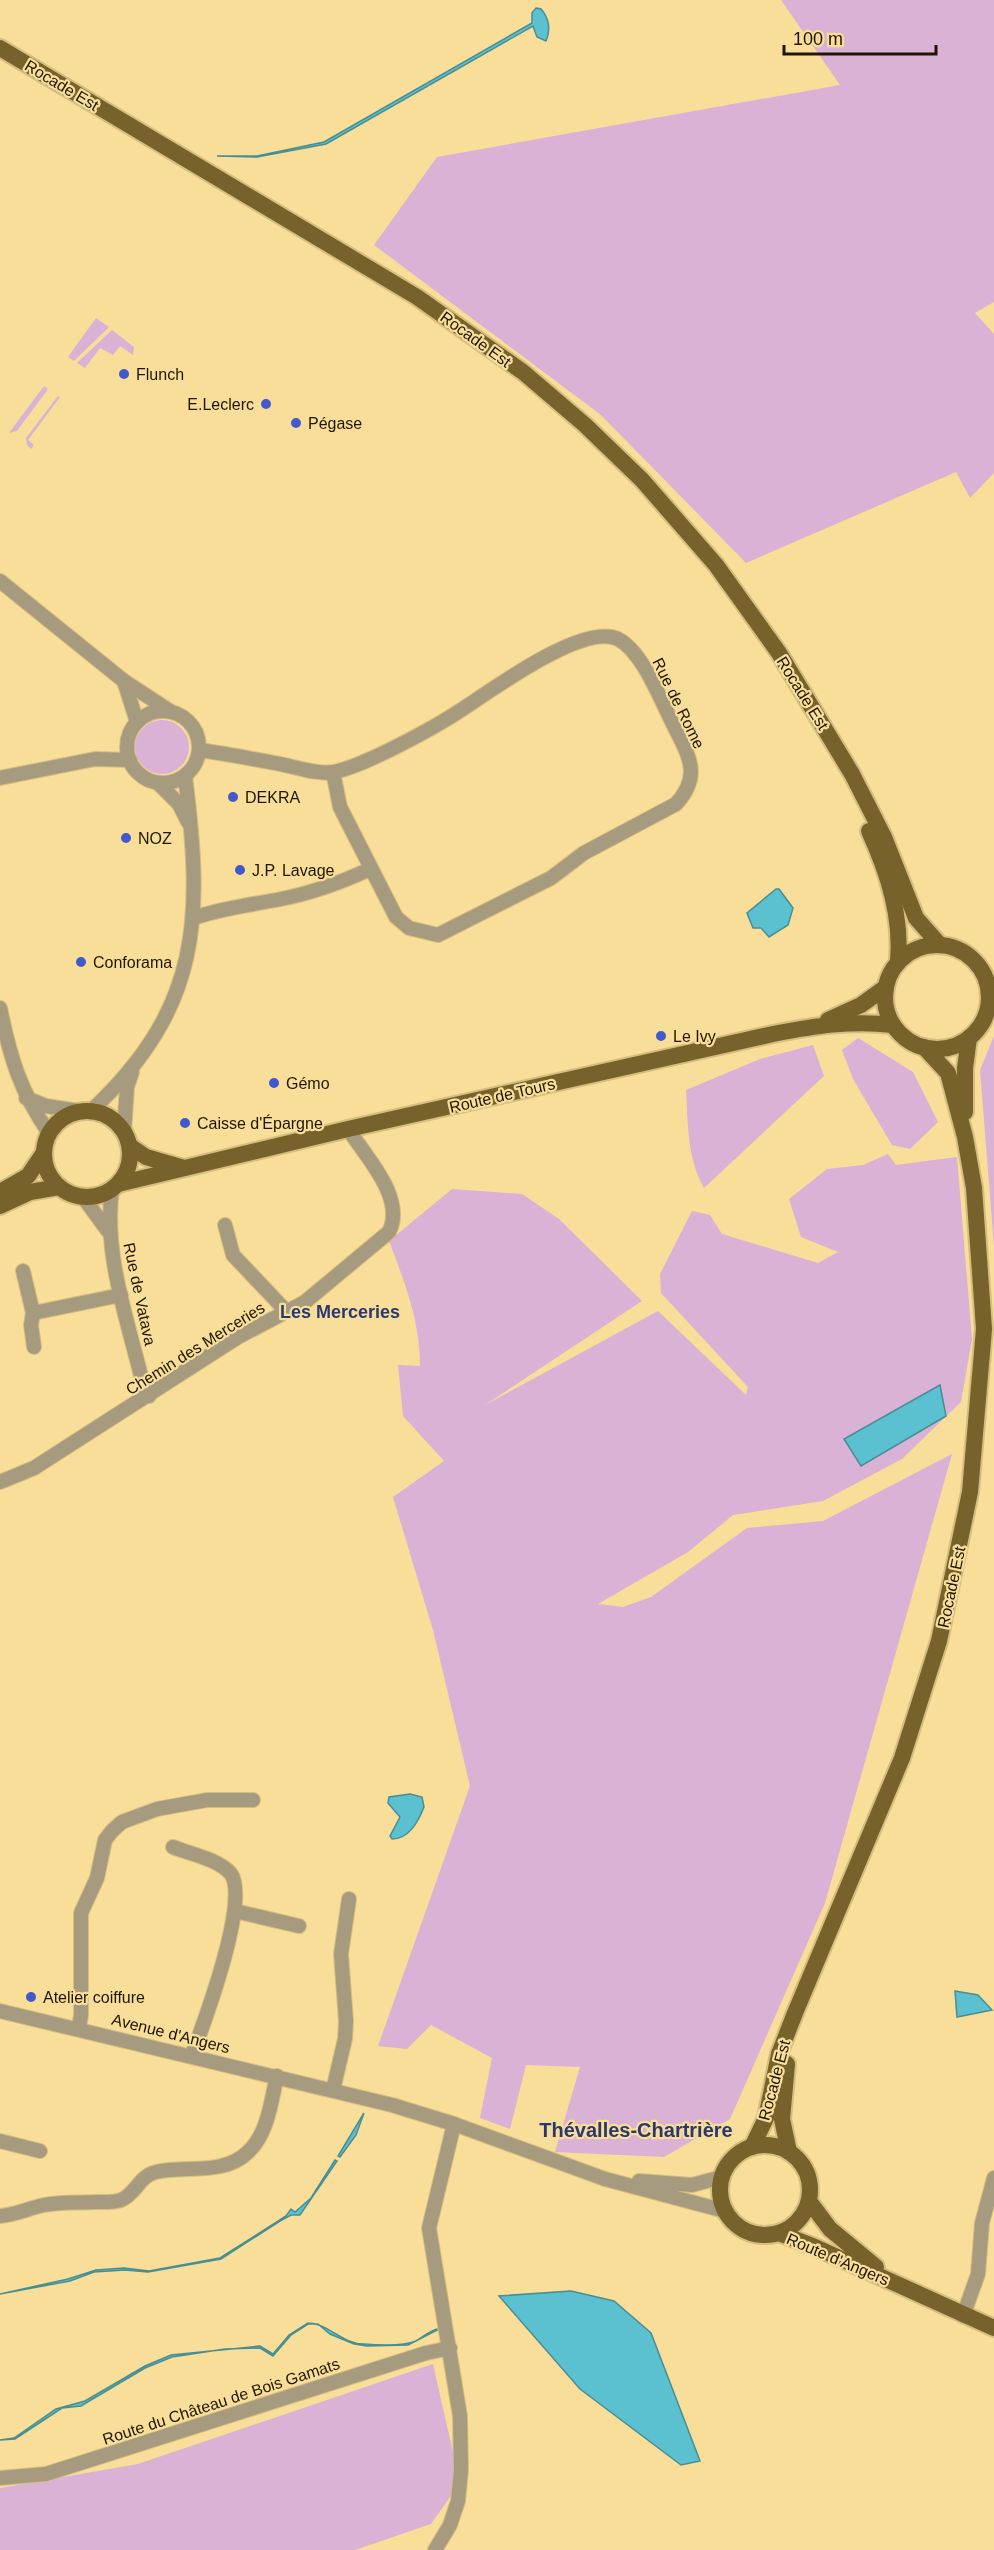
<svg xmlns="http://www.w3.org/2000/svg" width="994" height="2550" font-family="Helvetica,sans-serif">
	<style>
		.green { fill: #d9b2d5 }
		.water { fill: #5bc1d1; stroke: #498e92; stroke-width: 1.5 }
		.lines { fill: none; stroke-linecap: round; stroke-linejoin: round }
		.minor-casing { stroke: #d5be80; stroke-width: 16 }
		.major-casing { stroke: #d5be80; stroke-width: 20 }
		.minor { stroke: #a69b7f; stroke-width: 14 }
		.major { stroke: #76622a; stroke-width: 16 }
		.poi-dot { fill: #4059cc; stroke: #f8de98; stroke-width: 2 }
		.labels { text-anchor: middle; stroke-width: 4.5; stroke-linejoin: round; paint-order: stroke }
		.street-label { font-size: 16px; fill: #201600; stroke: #f8de98 }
		.poi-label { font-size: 16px; fill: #201600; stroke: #f8de98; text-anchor: start }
		.neighbourhood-label { font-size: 18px; font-weight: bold; fill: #293872; stroke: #f8de98 }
		.quarter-label { font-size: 20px; font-weight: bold; fill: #293872; stroke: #f8de98 }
	</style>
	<rect width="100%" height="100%" fill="#f8de98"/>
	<g class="green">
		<polygon points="781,0 994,0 994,302 975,313 994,334 994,473 970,498 956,472 746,563 601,415 374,245 437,157 840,85"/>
		<polygon points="96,318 109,327 74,361 68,357"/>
		<polygon points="112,330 134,347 133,355 120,346 113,355 100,348 85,368 77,363"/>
		<polygon points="44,386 48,389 17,431 9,433"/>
		<polygon points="58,396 60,397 28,440 34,445 31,449 27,445 26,438"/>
		<circle cx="162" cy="747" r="27"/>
		<polygon points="994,1036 994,1246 980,1070"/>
		<polygon points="858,1038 913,1072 938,1122 910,1149 892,1145 853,1079 842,1050"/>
		<path d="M 813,1045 L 824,1076 L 704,1188 C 687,1158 688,1124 686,1090 L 760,1059 Z"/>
		<path d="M 888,1154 L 896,1165 L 957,1157 L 972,1339 L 961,1402 L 902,1459 L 823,1501 L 733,1515 L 688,1552 L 598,1604 L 623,1607 L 651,1597 L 747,1528 L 823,1521 L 952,1454 L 825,1903 L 730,2119 L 664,2157 L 555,2152 L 580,2067 L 526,2065 L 510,2129 L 480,2118 L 492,2058 L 431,2025 L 407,2049 L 378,2046 L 470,1786 L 433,1630 L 393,1497 L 444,1461 L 403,1416 L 398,1365 L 420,1366 C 420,1321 405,1283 389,1241 L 452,1189 L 522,1194 L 559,1219 L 642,1301 L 485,1405 L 658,1311 L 746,1395 L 748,1387 L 661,1293 L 660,1274 L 692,1211 L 710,1215 L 722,1234 L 818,1263 L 838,1252 L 801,1237 L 789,1199 L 827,1169 L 863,1165 Z"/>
		<polygon points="433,2364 460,2483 431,2524 355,2550 0,2550 0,2488 138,2464"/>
	</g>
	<g class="water">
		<path d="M 536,8 L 541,9 C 549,18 551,30 546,41 L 537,37 L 533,26 L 326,144 L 257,157 L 217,156 L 257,156 L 324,142 L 532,23 L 532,13 Z"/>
		<polygon points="776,889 779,889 793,908 788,925 769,937 761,928 753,928 747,913"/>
		<polygon points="940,1385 946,1416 861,1466 844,1439"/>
		<path d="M 410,1794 L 422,1797 L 424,1807 C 418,1822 409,1839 392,1839 L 390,1836 L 400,1817 L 388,1803 L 389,1797 Z"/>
		<polygon points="955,1991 978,1995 992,2010 957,2017"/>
		<polygon points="364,2113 356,2135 340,2157 338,2156"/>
		<polygon points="335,2160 337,2161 300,2215 291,2215 280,2221 221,2259 148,2272 125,2270 94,2272 70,2281 0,2294 68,2279 96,2270 124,2268 149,2271 220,2258 286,2216 291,2209 295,2212 311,2198"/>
		<polygon points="571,2291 614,2301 651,2333 700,2461 681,2465 580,2389 499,2296"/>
		<path d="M 308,2323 C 328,2323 342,2344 364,2344 C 377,2345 404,2346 416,2341 C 423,2337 433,2328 439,2329 L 408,2345 L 367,2346 L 354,2344 L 330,2334 L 318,2324 L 308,2324 L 291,2335 L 273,2356 L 260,2348 L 225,2349 L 172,2357 L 145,2368 L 81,2406 L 62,2408 L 15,2439 L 0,2440 L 14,2438 L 56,2409 L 85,2401 L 145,2366 L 171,2355 L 260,2346 L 273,2354 L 289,2335 Z"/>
	</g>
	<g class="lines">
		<defs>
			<g id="minor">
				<polyline points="0,581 124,681 170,711"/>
				<polyline points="124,681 137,722"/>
				<circle cx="163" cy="747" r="36"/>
				<path d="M 200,750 C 227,754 253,759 280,764 C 296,767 318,775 334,772 C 364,766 434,728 461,710 C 491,691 583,622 618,639 C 643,652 661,701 674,726 C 689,756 702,776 676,804 L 584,853 L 551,878 L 438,935 L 409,928 L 396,917 L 340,807 L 333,772"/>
				<polyline points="0,778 95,759 130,760"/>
				<polyline points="158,783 179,804 188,822"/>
				<path d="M 193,918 C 222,908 251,905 281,899 C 312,893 342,882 370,869"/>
				<path d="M 0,1008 C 10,1057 20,1091 49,1133"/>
				<polyline points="26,1098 46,1106 79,1111"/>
				<path d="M 92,1110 C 202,1007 203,917 185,776"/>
				<polyline points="124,1132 127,1087 132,1072"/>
				<path d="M 112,1189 C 103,1254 128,1321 143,1384 L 149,1396"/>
				<polyline points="83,1197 108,1231"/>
				<polyline points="225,1225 233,1255 287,1312"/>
				<polyline points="23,1271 33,1313 31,1325 34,1347"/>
				<polyline points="33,1313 121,1295"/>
				<path d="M 0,1482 L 34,1468 L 238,1337 L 305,1302 L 389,1232 C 406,1198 366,1157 348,1129"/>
				<path d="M 173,1847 C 190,1854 219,1859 231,1874 C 250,1900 204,2023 192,2055"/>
				<polyline points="235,1911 299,1926"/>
				<polyline points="0,2011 392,2105 454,2124 605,2179 725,2211"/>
				<polyline points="79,2028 81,2015 81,1913 97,1878 105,1840 112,1831 122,1822 157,1809 207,1800 253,1800"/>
				<polyline points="333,2090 345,2039 346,2021 341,1954 349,1899"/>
				<polyline points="0,2141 40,2151"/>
				<polyline points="639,2181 692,2185 722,2177"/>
				<path d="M 0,2216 C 16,2215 29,2208 44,2205 C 60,2202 78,2203 94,2202 C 103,2202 113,2203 121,2200 C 136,2194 139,2176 156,2172 C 185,2165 224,2176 248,2152 C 268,2134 271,2101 277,2076"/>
				<polyline points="963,2316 978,2274 982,2223 994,2178"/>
				<polyline points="0,2478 46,2474 426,2353 450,2348"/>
				<polyline points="435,2550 450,2525 458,2501 461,2470 460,2416 429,2228 454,2124"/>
			</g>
			<g id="major">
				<polyline points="0,48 417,297 523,372 585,425 642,480 716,565 779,653 852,774 884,837 916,918 939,944"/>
				<path d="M 869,831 C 888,873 902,916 898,962"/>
				<circle cx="937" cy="997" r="52"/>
				<polyline points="828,1020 861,1005 886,987"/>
				<circle cx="87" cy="1154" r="43"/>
				<polyline points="965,1112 965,1068 969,1038"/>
				<polyline points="130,1146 146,1157 184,1168"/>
				<path d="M 118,1184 L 348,1129 L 773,1034 C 814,1026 851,1020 893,1025"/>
				<polyline points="0,1192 28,1176 43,1154"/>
				<polyline points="0,1206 30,1192 59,1187"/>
				<polyline points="787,2064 782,2119 789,2152"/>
				<circle cx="765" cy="2190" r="45"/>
				<polyline points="752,2147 766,2118 779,2054 795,2013 902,1758 939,1641 970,1492 984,1329 974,1188 965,1137 948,1073 924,1047"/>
				<polyline points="809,2201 830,2229 876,2267"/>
				<polyline points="779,2233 815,2247 994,2328"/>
			</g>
		</defs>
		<use href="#minor" class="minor-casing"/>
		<use href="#major" class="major-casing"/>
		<use href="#minor" class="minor"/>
		<use href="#major" class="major"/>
	</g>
	<g class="poi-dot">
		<circle cx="124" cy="374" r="6"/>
		<circle cx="266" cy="404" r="6"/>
		<circle cx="296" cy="423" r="6"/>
		<circle cx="233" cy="797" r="6"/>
		<circle cx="126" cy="838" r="6"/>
		<circle cx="240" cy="870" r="6"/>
		<circle cx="81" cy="962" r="6"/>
		<circle cx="661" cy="1036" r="6"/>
		<circle cx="274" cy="1083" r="6"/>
		<circle cx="185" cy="1123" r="6"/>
		<circle cx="31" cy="1997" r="6"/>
	</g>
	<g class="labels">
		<g class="street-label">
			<text transform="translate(62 85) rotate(31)" y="6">Rocade Est</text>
			<text transform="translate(476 339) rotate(36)" y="6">Rocade Est</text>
			<text transform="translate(803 693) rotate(58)" y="6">Rocade Est</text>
			<text transform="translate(679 703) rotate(64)" y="6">Rue de Rome</text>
			<text transform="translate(502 1095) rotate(-13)" y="6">Route de Tours</text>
			<text transform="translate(140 1294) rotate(78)" y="6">Rue de Vatava</text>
			<text transform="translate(195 1348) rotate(-32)" y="6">Chemin des Merceries</text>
			<text transform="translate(951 1587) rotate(-78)" y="6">Rocade Est</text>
			<text transform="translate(171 2033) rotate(14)" y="6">Avenue d'Angers</text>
			<text transform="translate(774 2080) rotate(-75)" y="6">Rocade Est</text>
			<text transform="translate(838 2259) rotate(23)" y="6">Route d'Angers</text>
			<text transform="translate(221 2401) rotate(-18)" y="6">Route du Château de Bois Gamats</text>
		</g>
		<g class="poi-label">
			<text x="136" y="380">Flunch</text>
			<text x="254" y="410" text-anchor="end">E.Leclerc</text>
			<text x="308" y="429">Pégase</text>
			<text x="245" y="803">DEKRA</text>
			<text x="138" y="844">NOZ</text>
			<text x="252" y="876">J.P. Lavage</text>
			<text x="93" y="968">Conforama</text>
			<text x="673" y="1042">Le Ivy</text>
			<text x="286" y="1089">Gémo</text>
			<text x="197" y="1129">Caisse d'Épargne</text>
			<text x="43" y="2003">Atelier coiffure</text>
		</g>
		<g class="neighbourhood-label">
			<text x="340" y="1318">Les Merceries</text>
		</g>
		<g class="quarter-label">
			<text x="636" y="2137">Thévalles-Chartrière</text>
		</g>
	</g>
	<path d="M784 45v9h152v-9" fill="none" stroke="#201600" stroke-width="3"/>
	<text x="793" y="45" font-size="18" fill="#201600" stroke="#f8de98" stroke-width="4.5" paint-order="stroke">100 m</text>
</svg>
